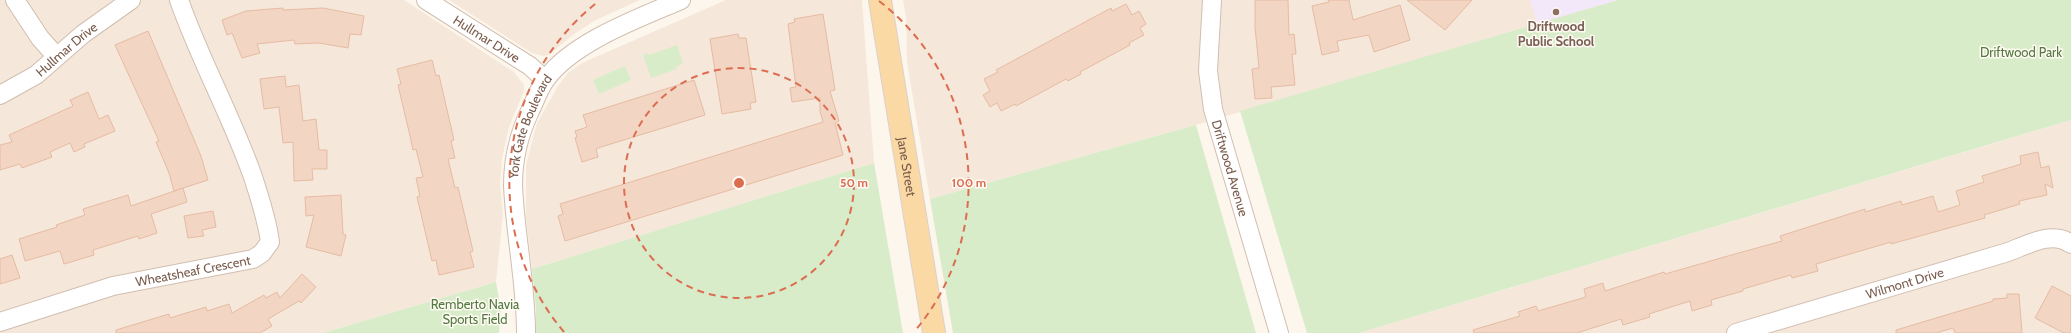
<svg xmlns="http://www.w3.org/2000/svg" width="2071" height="333" font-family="Cabin,sans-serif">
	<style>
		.residential { fill: #f5e8da }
		.education { fill: #f3e8fa }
		.green { fill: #d8ecc9 }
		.building { fill: #f3d5c3; stroke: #e6bba3 }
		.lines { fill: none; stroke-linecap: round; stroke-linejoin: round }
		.minor-casing { stroke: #d1beb0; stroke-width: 20 }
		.major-casing { stroke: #dad1cd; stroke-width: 24 }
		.minor { stroke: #fff; stroke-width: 18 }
		.major { stroke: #fbd9a5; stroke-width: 22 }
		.ring { fill: none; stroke: #dc6d51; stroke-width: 2; stroke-dasharray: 7 5 }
		.education-dot { fill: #8d6e63; stroke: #fffaf3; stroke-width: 1.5 }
		.labels { text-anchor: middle; stroke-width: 3; stroke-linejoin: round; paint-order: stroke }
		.education-label { font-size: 13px; font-weight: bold; fill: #785e54; stroke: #fffaf3 }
		.street-label { font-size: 13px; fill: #7a5c4d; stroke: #fffaf3 }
		.park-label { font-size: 13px; fill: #537a41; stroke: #fffaf3 }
		.centre { fill: #dc6d51; stroke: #fffaf3; stroke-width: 2 }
		.ring-label { font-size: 12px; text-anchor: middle; font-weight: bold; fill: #dc6d51; stroke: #fffaf3; stroke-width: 3; stroke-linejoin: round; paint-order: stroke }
	</style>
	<rect width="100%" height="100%" fill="#fdf6ec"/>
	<g class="residential">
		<polygon points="0,0 404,0 514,72 524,85 524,91 509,127 502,159 500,185 503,214 496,282 323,333 0,333"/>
		<polygon points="449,0 640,0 596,20 574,34 549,55 543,56 532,53"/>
		<polygon points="726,0 862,0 874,163 532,269 526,218 526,165 537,123 558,86 568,73 582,63"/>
		<polygon points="903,0 1530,0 1538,24 1196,125 930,199 907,62 906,16"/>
		<polygon points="2071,120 2071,333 1359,333 1992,144"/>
	</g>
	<polygon class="education" points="1530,0 1618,0 1538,24"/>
	<g class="green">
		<polygon points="1618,0 2071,0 2071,120 1359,333 1307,333 1240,111"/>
		<polygon points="677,45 683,64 676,66 677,69 651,78 643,55 648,53 649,55"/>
		<polygon points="625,66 631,80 599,94 593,80"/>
		<polygon points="1196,125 1256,333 953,333 930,199"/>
		<polygon points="874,163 903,333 535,333 536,310 532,269"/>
		<polygon points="496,282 501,311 499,333 323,333"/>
	</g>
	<g class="building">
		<polygon points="1255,0 1288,0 1289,35 1294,34 1296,54 1292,54 1295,85 1271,87 1272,98 1255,99 1252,69 1259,68 1255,27"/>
		<polygon points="1328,0 1349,0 1353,20 1400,5 1410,40 1374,52 1369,35 1337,41 1339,51 1322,55 1312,6 1329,2"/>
		<polygon points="1407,0 1472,0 1445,30"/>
		<polygon points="1126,4 1132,15 1139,11 1146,24 1140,28 1144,35 1129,43 1130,45 1080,72 1081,74 1068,81 1066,79 1016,106 1015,104 1001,111 997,103 990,107 983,95 990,91 984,79 998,72 996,70 1111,8 1112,11"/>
		<polygon points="283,8 283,10 323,8 364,16 361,35 350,34 348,48 319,43 295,44 294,40 257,44 260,53 242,58 232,33 227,35 222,20 246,11"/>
		<polygon points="823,14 835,90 830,91 839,121 835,123 843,155 565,241 558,216 563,214 560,204 823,122 820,111 820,98 792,102 790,88 796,87 788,24 795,22 794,19"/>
		<polygon points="148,31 201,156 208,180 174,191 169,173 156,142 159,141 115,45"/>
		<polygon points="738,34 739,38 746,38 756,102 750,103 751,109 722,114 710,39"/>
		<polygon points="432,60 436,76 439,75 454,140 451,141 455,158 448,159 455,188 458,187 473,251 470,252 474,267 439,275 436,260 432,261 417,197 420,196 416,178 423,177 416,149 413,150 410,136 398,85 401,84 397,69"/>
		<polygon points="285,76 286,87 299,85 303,121 316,119 319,150 327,150 327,169 312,169 313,180 294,181 293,142 283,143 279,107 264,109 260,79"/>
		<polygon points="694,80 705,115 601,147 596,149 598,157 582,162 575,138 577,137 575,131 587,127 583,115"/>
		<polygon points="88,92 99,119 108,115 115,131 84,144 85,147 74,152 70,143 50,152 52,157 22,168 20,164 0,170 0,145 12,142 9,135 73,106 70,100"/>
		<polygon points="2038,152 2041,168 2049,166 2053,188 2045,184 2047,195 2019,201 2020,204 1984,215 1985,218 1891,244 1891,242 1816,264 1818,271 1792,278 1791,275 1743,289 1743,291 1711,300 1712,305 1692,311 1690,301 1649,314 1650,317 1623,325 1621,319 1577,333 1474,333 1473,330 1520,316 1518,312 1536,306 1538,311 1586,297 1584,289 1603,283 1605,291 1664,272 1665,274 1735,254 1782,241 1780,236 1865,209 1865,212 1901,201 1902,205 1933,196 1938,212 1960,205 1956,191 1984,182 1982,176 2021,164 2020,156"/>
		<polygon points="183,188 187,202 151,214 157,233 139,239 138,236 93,250 94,255 64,264 60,251 25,261 19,239 57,227 56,225 85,215 83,209 128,195 131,206"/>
		<polygon points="341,195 343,234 346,235 341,256 306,247 314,215 306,216 305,197"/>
		<polygon points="213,211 216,227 202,230 204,236 188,238 184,216"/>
		<polygon points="12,255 20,278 0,284 0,259"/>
		<polygon points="302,274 316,287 301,303 299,301 268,319 272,326 260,333 116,333 116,330 169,314 170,318 206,307 207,311 229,304 232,313 264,295 266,298 277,292 280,298"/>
		<polygon points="2052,286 2071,296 2071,333 2064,333 2035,318"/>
		<polygon points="2007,294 2019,294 2022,333 1955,333 1953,328 1936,333 1896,333 1896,330 1993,301 1993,299 2007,298"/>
	</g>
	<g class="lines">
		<defs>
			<g id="minor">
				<polyline points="15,0 40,38 56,56"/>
				<path id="s1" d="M 426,0 L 530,66 L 545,80"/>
				<path id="s2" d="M 1212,0 L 1208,71 L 1213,109 L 1279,333"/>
				<path id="s3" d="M 0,95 L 36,75 L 83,34 L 131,0"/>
				<path id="s4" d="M 0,322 L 113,286 L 253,259 L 262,253 L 270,242 C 267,219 260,199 253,177 C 232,117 200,60 179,0"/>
				<path id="s5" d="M 526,333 C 526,283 515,234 513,185 C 513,160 519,134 530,111 C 535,101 539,88 546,79 C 573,42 639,18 681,0"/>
				<path id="s6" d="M 1736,333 L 2008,252 C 2027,245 2052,230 2071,244"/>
			</g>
			<g id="major">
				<path id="s7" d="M 880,0 L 934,333"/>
			</g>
		</defs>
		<use href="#minor" class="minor-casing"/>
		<use href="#major" class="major-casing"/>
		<use href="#minor" class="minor"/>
		<use href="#major" class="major"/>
	</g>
	<g class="ring">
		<circle cx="739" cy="183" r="115"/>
		<path d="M564 332A230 230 0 0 1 599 1M879 1A230 230 0 0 1 914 332"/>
	</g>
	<circle class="education-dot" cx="1556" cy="12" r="4"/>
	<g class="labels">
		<g class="education-label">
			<text x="1556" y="31">Driftwood<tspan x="1556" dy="15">Public School</tspan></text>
		</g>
		<g class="street-label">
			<text dy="5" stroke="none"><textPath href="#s1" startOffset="72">Hullmar Drive</textPath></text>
			<text dy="5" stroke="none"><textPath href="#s3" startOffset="81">Hullmar Drive</textPath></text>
			<text dy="5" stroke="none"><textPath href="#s5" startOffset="210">York Gate Boulevard</textPath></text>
			<text dy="5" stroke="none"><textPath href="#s7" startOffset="169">Jane Street</textPath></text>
			<text dy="5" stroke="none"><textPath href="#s2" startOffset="171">Driftwood Avenue</textPath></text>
			<text dy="5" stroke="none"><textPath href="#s4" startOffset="200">Wheatsheaf Crescent</textPath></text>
			<text dy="5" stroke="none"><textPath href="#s6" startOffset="176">Wilmont Drive</textPath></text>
		</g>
		<g class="park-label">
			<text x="2021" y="57">Driftwood Park</text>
			<text x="475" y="309">Remberto Navia<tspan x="475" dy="15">Sports Field</tspan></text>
		</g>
	</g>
	<circle cx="739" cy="183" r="6" class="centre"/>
	<g class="ring-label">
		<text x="854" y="187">50 m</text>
		<text x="969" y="187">100 m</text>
	</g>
</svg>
